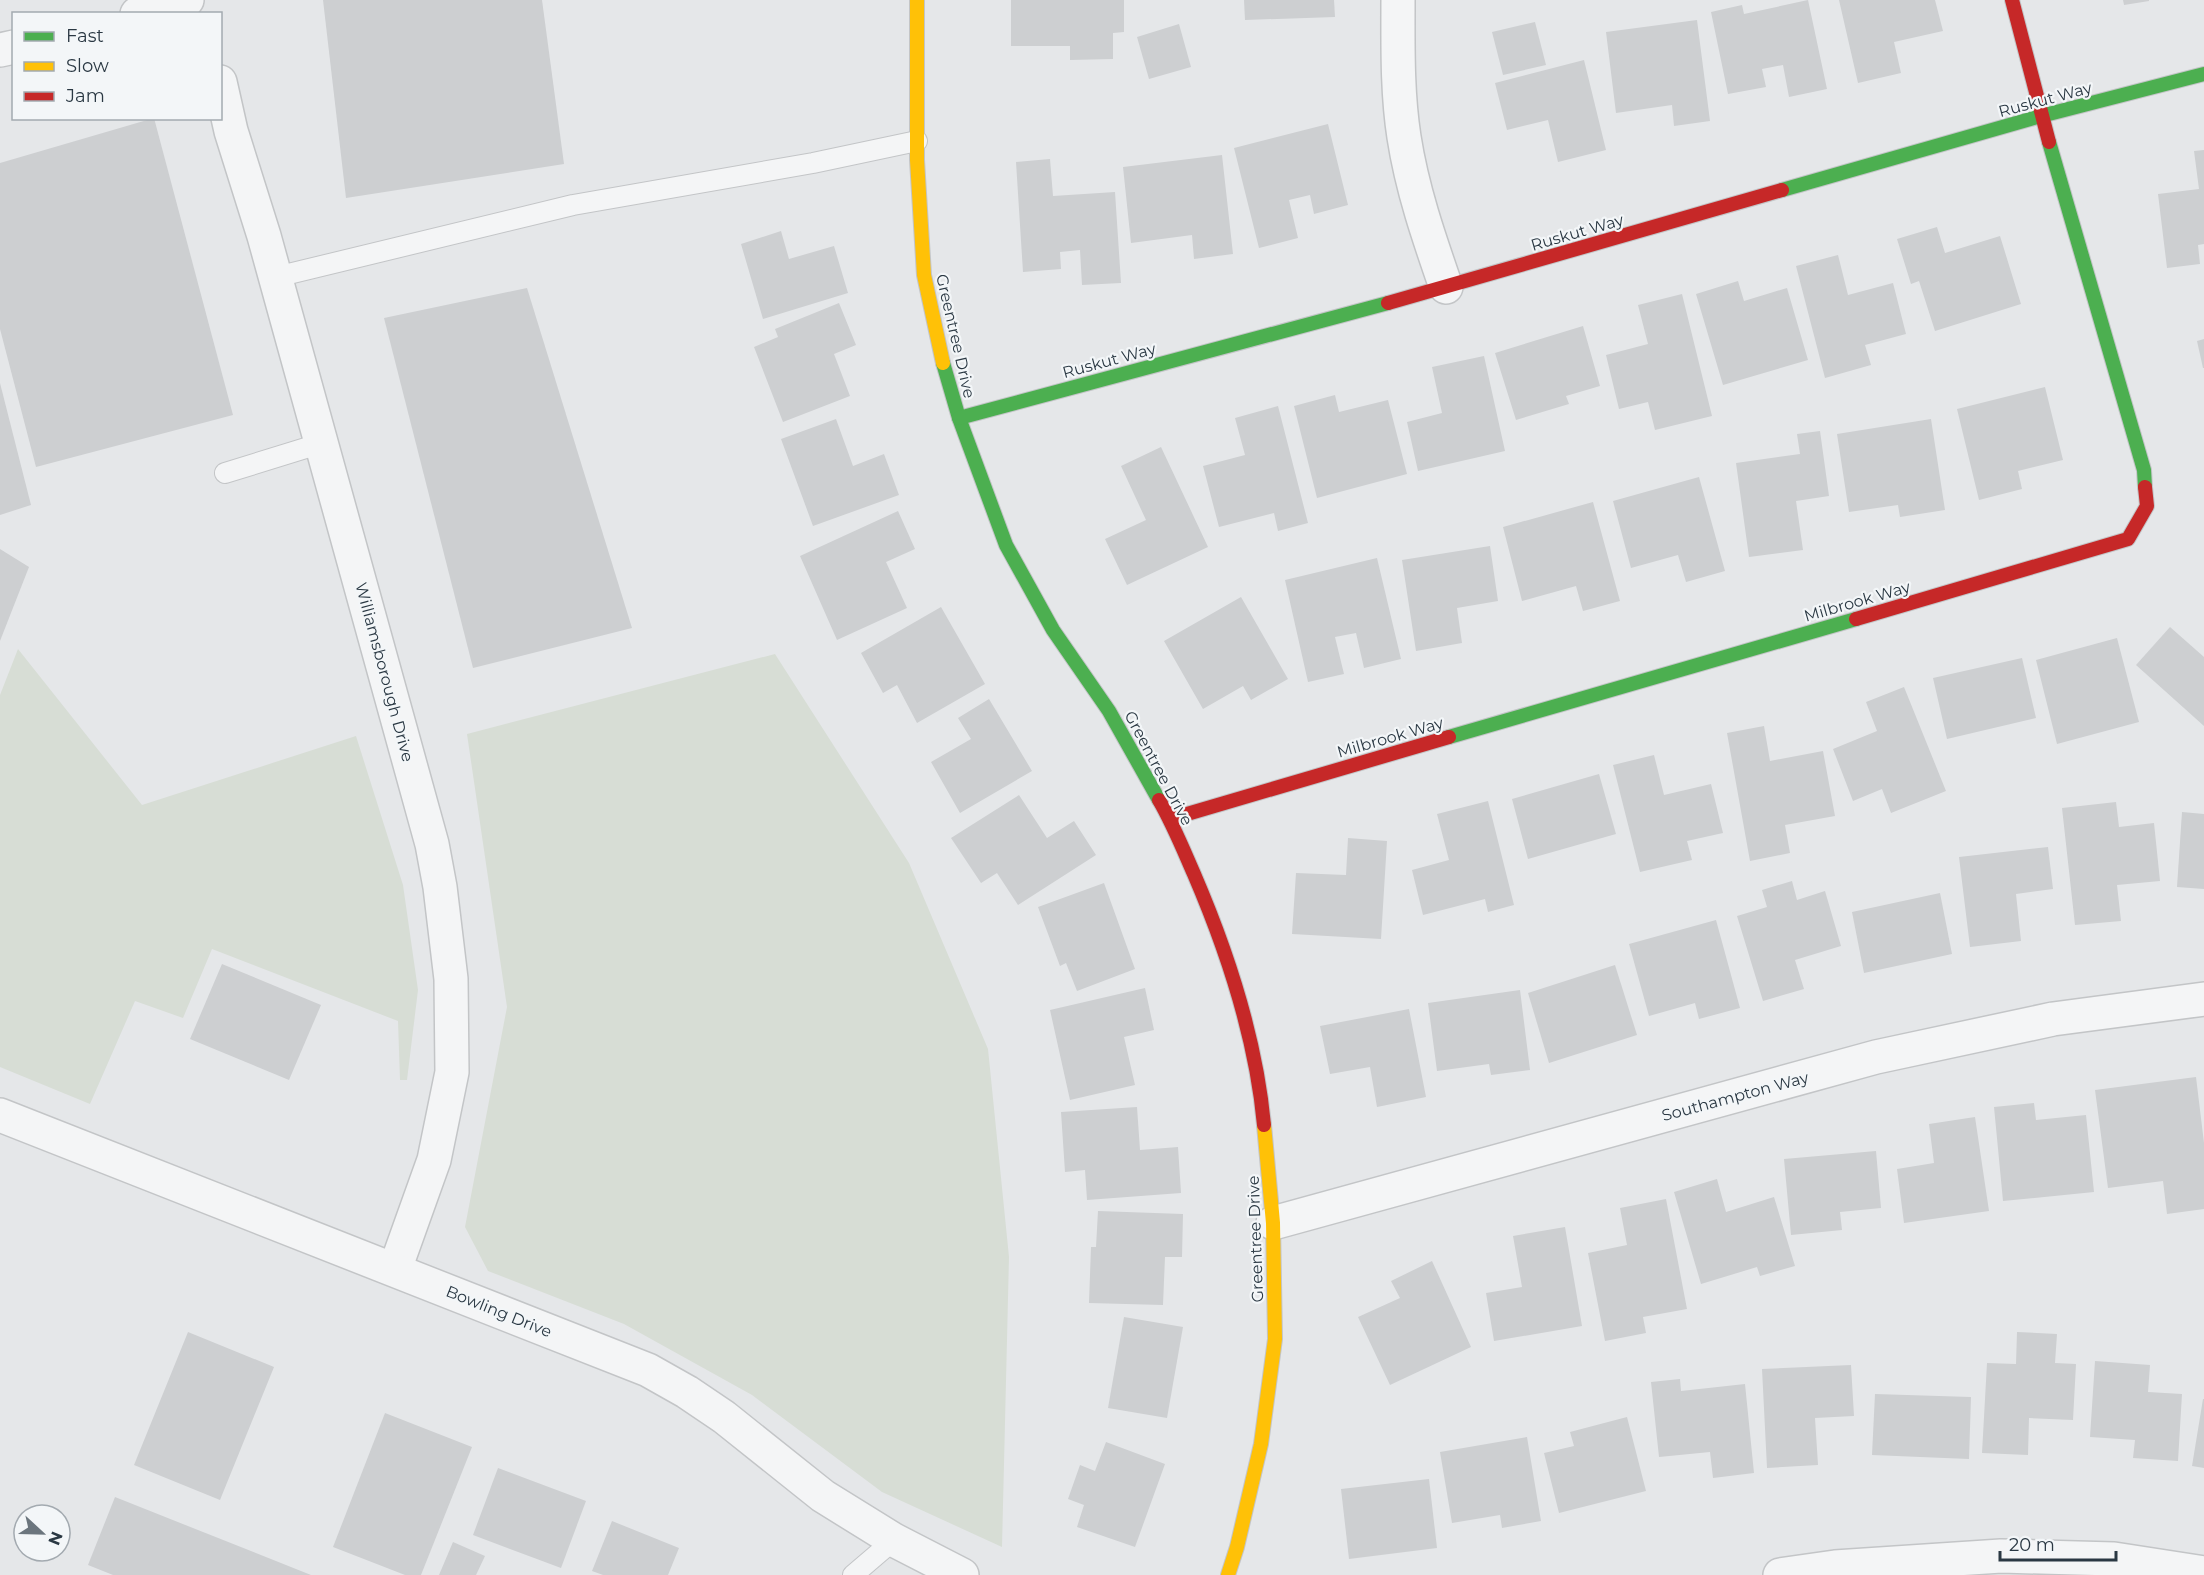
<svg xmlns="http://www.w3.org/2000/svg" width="2204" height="1575" font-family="Montserrat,sans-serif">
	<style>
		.green { fill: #d7ddd5 }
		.building { fill: #cdcfd1 }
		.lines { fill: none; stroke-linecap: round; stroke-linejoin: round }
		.lane-casing { stroke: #c3c5c7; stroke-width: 22 }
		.street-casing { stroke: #c3c5c7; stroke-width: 36 }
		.fast-casing { stroke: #c3c5c7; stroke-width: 16 }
		.slow-casing { stroke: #c3c5c7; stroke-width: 16 }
		.jam-casing { stroke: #c3c5c7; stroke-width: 16 }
		.lane { stroke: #f4f5f6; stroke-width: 20 }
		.street { stroke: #f4f5f6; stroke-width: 33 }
		.fast { stroke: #4caf50; stroke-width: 14 }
		.slow { stroke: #ffc107; stroke-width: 14 }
		.jam { stroke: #c62828; stroke-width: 14 }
		.labels { text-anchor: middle; stroke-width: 4.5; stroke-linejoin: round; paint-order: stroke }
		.street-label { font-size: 16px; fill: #2a3843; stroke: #f3f6f8 }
	</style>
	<rect width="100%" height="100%" fill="#e5e7e9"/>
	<g class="green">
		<polygon points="18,649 142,805 356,736 403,885 418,990 407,1080 400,1080 398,1021 212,949 183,1018 135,1001 90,1104 0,1067 0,695"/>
		<polygon points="775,654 909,863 988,1049 1009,1257 1002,1547 882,1492 752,1395 624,1324 488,1271 465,1227 507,1007 467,734"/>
	</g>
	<g class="building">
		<polygon points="323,0 542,0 564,164 346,198"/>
		<polygon points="1011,0 1124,0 1124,32 1113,33 1113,59 1070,60 1070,46 1011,46"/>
		<polygon points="1244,0 1334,0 1335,17 1245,20"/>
		<polygon points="1808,0 1827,89 1789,97 1783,65 1762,69 1766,87 1728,94 1711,12 1742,5 1744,14"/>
		<polygon points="1839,0 1935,0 1943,31 1894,42 1901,73 1858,83"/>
		<polygon points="2123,0 2149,0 2149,1 2124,5"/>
		<polygon points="1697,20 1710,121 1674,126 1672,105 1616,113 1606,32"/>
		<polygon points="1535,22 1546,65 1503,75 1492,32"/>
		<polygon points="1179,24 1191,67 1149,79 1137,37"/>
		<polygon points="1584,60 1606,150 1558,162 1548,120 1507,130 1495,83"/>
		<polygon points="154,118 233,415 36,467 0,329 0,163"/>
		<polygon points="1328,124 1348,205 1314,214 1310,195 1289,200 1298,238 1259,248 1234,148"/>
		<polygon points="2204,150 2204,244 2198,245 2200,264 2167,268 2158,194 2199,189 2194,151"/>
		<polygon points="1222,155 1233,254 1194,259 1192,235 1131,243 1123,167"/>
		<polygon points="1050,159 1053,196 1115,192 1121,283 1082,285 1080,250 1060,252 1061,269 1023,272 1016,162"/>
		<polygon points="1937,227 1945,253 2000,236 2021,304 1935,331 1919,281 1911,284 1897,239"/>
		<polygon points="781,231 789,259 834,246 848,293 763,319 741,244"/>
		<polygon points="1838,255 1848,295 1893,283 1906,334 1865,345 1871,365 1825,378 1796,266"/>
		<polygon points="1738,281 1744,301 1787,288 1808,360 1723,385 1696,294"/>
		<polygon points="527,288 632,628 473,668 384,318"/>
		<polygon points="1682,294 1712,416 1655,430 1648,402 1619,409 1606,355 1648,344 1638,305"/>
		<polygon points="839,303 856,345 834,354 850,396 783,422 754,347 778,337 775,329"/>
		<polygon points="1583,326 1600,386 1566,396 1569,404 1516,420 1495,353"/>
		<polygon points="2204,339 2204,368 2203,368 2197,341"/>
		<polygon points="1484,356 1505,451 1418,471 1407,422 1442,413 1432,367"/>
		<polygon points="0,383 31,505 0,515"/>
		<polygon points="2045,387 2063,460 2018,471 2022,489 1979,500 1957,409"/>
		<polygon points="1335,395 1339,412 1388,400 1407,474 1317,498 1294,406"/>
		<polygon points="1278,406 1308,523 1278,531 1274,513 1219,527 1203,466 1245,455 1235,418"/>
		<polygon points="836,419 853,466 884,454 899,495 813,526 781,439"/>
		<polygon points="1931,419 1945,510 1900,517 1898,505 1849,512 1837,434"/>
		<polygon points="1820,431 1829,496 1796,501 1803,550 1749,557 1736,463 1800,454 1797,434"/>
		<polygon points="1161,447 1208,547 1127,585 1105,539 1146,520 1121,466"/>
		<polygon points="1699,477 1725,571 1686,582 1678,555 1631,568 1613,501"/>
		<polygon points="1593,502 1620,601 1583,611 1576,586 1522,601 1503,527"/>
		<polygon points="898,511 915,549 886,562 907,608 837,640 800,556"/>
		<polygon points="1490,546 1498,601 1457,608 1462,643 1416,651 1402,560"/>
		<polygon points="0,549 29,567 0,641"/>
		<polygon points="1377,558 1401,659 1364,668 1356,633 1335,637 1344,674 1308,682 1285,580"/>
		<polygon points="1241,597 1288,679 1251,700 1243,686 1203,709 1164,641"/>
		<polygon points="941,607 985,684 917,723 897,685 883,693 861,653"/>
		<polygon points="2170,627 2204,657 2204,726 2136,665"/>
		<polygon points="2117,638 2139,722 2057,744 2036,660"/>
		<polygon points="2022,658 2036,718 1947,739 1933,678"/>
		<polygon points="1904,687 1946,791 1891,813 1882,789 1853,801 1833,749 1877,731 1866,702"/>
		<polygon points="989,699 1032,771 960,813 931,762 971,739 958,718"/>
		<polygon points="1764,726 1770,761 1823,751 1835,816 1785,825 1790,853 1750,861 1727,733"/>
		<polygon points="1654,755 1664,795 1711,784 1723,833 1687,841 1692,860 1640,872 1613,765"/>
		<polygon points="1599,774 1616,834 1528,859 1512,799"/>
		<polygon points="1019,795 1047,838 1074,821 1096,855 1018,905 997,873 981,883 951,838"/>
		<polygon points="1488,801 1514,905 1488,912 1485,899 1423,915 1412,870 1449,860 1437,814"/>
		<polygon points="2116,802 2119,827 2154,823 2160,881 2117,885 2121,921 2075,925 2062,808"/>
		<polygon points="2182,812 2204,814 2204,889 2177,887"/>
		<polygon points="1348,838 1387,841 1381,939 1292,934 1296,873 1346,875"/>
		<polygon points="2048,847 2053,889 2016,894 2021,941 1970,947 1959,857"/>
		<polygon points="1792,881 1797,900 1825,891 1841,946 1795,960 1804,989 1763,1001 1737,916 1767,907 1762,890"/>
		<polygon points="1104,883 1135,969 1077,991 1066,963 1060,966 1038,907"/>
		<polygon points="1940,893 1952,954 1864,973 1852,912"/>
		<polygon points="1716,920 1740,1008 1699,1019 1695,1003 1649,1016 1629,944"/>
		<polygon points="222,964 321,1005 289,1080 190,1039"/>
		<polygon points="1615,965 1637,1035 1549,1063 1528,993"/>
		<polygon points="1145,988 1154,1030 1124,1037 1135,1085 1070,1100 1050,1010"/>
		<polygon points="1520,990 1530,1070 1491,1075 1489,1064 1437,1071 1428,1003"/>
		<polygon points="1409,1009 1426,1097 1377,1107 1370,1067 1330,1074 1320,1026"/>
		<polygon points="2196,1077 2204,1143 2204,1209 2167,1214 2163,1181 2108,1188 2095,1090"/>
		<polygon points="2034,1103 2036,1120 2086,1115 2094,1192 2003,1201 1994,1107"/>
		<polygon points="1137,1107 1140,1150 1178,1147 1181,1193 1087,1200 1085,1170 1065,1172 1061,1112"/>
		<polygon points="1975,1117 1989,1211 1904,1223 1897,1169 1934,1163 1929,1124"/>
		<polygon points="1876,1151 1881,1208 1840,1212 1842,1230 1791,1235 1784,1159"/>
		<polygon points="1717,1179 1726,1212 1774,1197 1795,1266 1760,1276 1757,1267 1701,1284 1674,1192"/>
		<polygon points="1666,1199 1687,1309 1643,1317 1646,1333 1605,1341 1588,1253 1627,1245 1620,1208"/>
		<polygon points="1098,1211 1183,1214 1182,1257 1165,1257 1163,1305 1089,1303 1091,1247 1096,1247"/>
		<polygon points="1565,1227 1582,1326 1494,1341 1486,1293 1522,1287 1513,1236"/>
		<polygon points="1432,1261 1471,1347 1390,1385 1358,1317 1400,1298 1391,1281"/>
		<polygon points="1124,1317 1183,1327 1167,1418 1108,1408"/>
		<polygon points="188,1332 274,1367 220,1500 134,1465"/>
		<polygon points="2017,1332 2057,1334 2055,1363 2076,1364 2073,1420 2029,1418 2028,1455 1982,1453 1987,1363 2016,1364"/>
		<polygon points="2095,1361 2150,1365 2148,1392 2182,1394 2178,1461 2133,1458 2135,1440 2090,1437"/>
		<polygon points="1851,1365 1854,1416 1815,1418 1818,1465 1767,1468 1762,1369"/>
		<polygon points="1680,1379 1681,1391 1745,1384 1754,1473 1713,1478 1710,1452 1659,1457 1651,1382"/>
		<polygon points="1875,1394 1971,1397 1969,1459 1872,1455"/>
		<polygon points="2203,1399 2204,1399 2204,1468 2192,1466"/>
		<polygon points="385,1413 472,1447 421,1575 405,1575 333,1547"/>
		<polygon points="1627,1417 1646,1491 1559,1513 1544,1453 1574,1446 1570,1432"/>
		<polygon points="1527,1437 1541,1521 1502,1528 1500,1515 1452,1523 1440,1452"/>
		<polygon points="1106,1442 1165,1464 1135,1547 1077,1527 1084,1505 1068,1499 1080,1465 1095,1471"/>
		<polygon points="498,1468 586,1501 561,1568 473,1535"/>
		<polygon points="1429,1479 1437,1548 1349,1559 1341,1489"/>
		<polygon points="115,1497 311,1575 113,1575 88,1565"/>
		<polygon points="612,1521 679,1548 668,1575 603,1575 592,1571"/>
		<polygon points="453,1542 485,1556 476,1575 439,1575"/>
	</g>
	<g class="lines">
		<defs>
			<g id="lane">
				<polyline points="276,277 573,205 813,163 917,141"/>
				<polyline points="225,473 322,443"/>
				<polyline points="853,1575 894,1540"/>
			</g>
			<g id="street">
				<path d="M 1398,0 C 1398,46 1397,92 1404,137 C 1412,189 1429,238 1446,287"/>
				<polyline points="137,14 187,0"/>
				<polyline points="0,50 14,47"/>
				<polyline points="220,82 231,131 264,236 432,844 440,887 451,979 452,1072 434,1160 395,1269"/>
				<polyline points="0,1115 648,1370 687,1392 724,1417 823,1496 894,1540 962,1575"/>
				<polyline points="1273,1223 1876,1057 2053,1019 2204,999"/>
				<polyline points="1780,1575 1835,1567 2001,1556 2114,1559 2204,1573"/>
			</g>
			<g id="fast">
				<polyline points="2049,142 2144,470 2145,487"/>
				<polyline points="1782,190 2041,116 2204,74"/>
				<polyline points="943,363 959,418 1006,545 1053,630 1109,711 1159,800"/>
				<polyline points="959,418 1388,303"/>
				<polyline points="1449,737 1856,619"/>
			</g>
			<g id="slow">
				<polyline points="917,0 917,160 924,275 943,363"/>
				<polyline points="1228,1575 1237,1547 1261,1444 1275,1339 1273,1223 1264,1125"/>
			</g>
			<g id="jam">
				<polyline points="2012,0 2049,142"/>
				<polyline points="1388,303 1782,190"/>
				<polyline points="1856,619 2128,539 2147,506 2145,487"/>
				<path d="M 1159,800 C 1173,824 1183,849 1194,874 C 1228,953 1256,1038 1264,1125"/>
				<polyline points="1170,819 1449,737"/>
			</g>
		</defs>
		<use href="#lane" class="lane-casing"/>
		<use href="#street" class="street-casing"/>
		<use href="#fast" class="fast-casing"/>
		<use href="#slow" class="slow-casing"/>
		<use href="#jam" class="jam-casing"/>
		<use href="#lane" class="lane"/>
		<use href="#street" class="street"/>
		<use href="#fast" class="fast"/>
		<use href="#slow" class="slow"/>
		<use href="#jam" class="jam"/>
	</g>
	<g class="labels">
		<g class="street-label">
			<text transform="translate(2045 99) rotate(-15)" y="6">Ruskut Way</text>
			<text transform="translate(1577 232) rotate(-16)" y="6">Ruskut Way</text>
			<text transform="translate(956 336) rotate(77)" y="6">Greentree Drive</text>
			<text transform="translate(1109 360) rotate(-15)" y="6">Ruskut Way</text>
			<text transform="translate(1857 601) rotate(-16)" y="6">Milbrook Way</text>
			<text transform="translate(385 672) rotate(75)" y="6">Williamsborough Drive</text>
			<text transform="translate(1390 737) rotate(-16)" y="6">Milbrook Way</text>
			<text transform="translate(1159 768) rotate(62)" y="6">Greentree Drive</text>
			<text transform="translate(1735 1096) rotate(-15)" y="6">Southampton Way</text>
			<text transform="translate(1255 1239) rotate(-92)" y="6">Greentree Drive</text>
			<text transform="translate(499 1311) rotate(22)" y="6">Bowling Drive</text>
		</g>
	</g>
	<rect x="12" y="12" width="210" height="108" fill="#f3f6f8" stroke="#a3aab0" stroke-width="1.5"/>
	<rect x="24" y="32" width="30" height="9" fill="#4caf50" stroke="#a3aab0" stroke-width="1.5"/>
	<text x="66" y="42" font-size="18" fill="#2a3843">Fast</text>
	<rect x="24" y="62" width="30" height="9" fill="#ffc107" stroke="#a3aab0" stroke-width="1.5"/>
	<text x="66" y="72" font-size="18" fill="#2a3843">Slow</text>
	<rect x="24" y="92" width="30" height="9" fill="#c62828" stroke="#a3aab0" stroke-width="1.5"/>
	<text x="66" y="102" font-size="18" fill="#2a3843">Jam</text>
	<g transform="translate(42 1533) rotate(112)"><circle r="28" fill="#f3f6f8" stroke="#a3aab0" stroke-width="1.5"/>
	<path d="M0-4.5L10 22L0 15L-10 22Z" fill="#6b757d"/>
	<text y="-9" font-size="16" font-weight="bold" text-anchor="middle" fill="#2a3843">N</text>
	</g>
	<path d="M2000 1551v9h116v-9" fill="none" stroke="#2a3843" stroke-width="3"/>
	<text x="2009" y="1551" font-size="18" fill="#2a3843" stroke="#f3f6f8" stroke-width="4.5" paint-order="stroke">20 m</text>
</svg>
